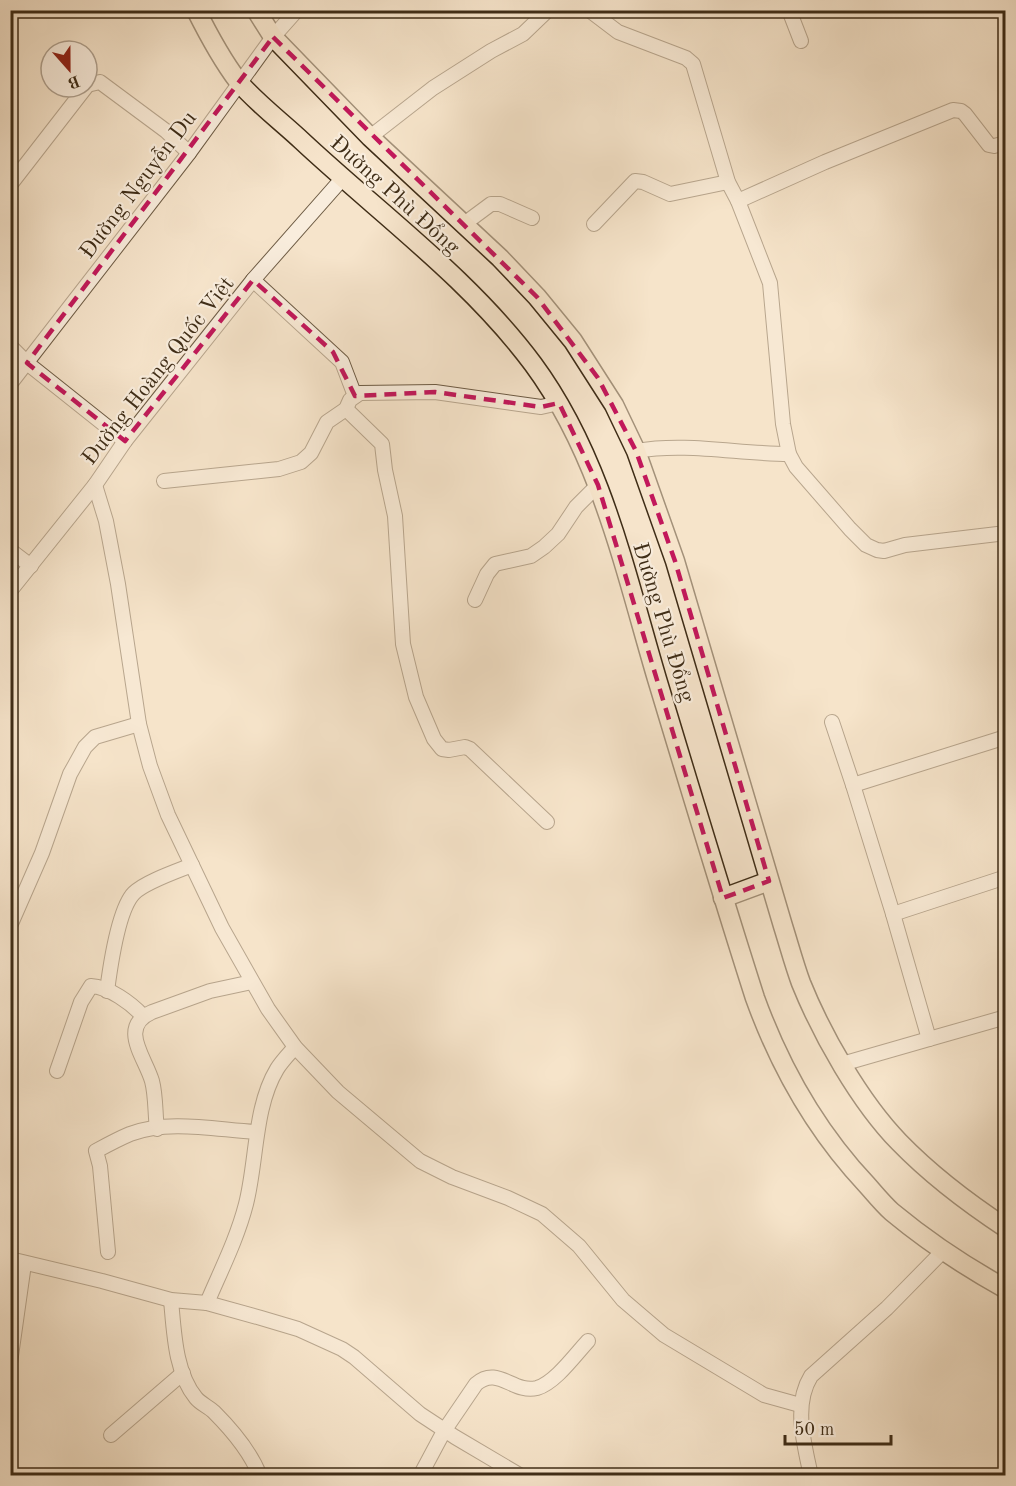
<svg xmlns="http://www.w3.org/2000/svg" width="1016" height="1486" font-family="'Old Standard TT',serif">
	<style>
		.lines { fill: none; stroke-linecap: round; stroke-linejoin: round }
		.minor-casing { stroke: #6d5b44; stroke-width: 16 }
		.major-casing { stroke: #3f2d17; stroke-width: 21 }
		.minor { stroke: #f9eddd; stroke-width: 14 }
		.major { stroke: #f6e4cb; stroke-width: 18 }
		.marked { fill: none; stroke: #c2185b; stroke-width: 4.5; stroke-dasharray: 12 8; stroke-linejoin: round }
		.labels { text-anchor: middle; stroke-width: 4.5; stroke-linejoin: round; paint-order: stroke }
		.street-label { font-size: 22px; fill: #3f2d17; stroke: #f9eddd }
	</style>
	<rect width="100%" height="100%" fill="#f6e4cb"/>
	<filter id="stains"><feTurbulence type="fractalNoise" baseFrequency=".00333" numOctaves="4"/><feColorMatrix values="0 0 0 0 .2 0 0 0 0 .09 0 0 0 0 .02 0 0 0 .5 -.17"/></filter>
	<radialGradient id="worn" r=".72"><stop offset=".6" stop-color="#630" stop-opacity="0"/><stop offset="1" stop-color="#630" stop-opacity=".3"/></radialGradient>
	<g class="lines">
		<defs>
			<g id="minor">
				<polyline points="589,10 618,32 686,58 693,64 728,182 738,201 770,283 783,424 789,454 796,467 850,529 866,545 877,550 884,551 905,545 1006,533"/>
				<polyline points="789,10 801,41"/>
				<polyline points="87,85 100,82 166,131 189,153"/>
				<polyline points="370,137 433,88 491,51 523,34 548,10"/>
				<polyline points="10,185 86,87"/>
				<polyline points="738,201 825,162 953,110 961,111 965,114 989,145 994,146 1006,143"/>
				<polyline points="464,224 491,204 500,204 532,218"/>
				<polyline points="594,224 635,181 643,182 670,194 728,182"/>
				<polyline points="253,280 342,362 355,396"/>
				<polyline points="10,346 27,363 125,441"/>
				<polyline points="10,384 189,153 273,37 297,10"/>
				<polyline points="346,409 382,444 385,470 395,516 403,644 416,697 434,739 442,749 449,750 465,747 470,749 547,822"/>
				<path d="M 636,451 C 686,442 739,454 789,454"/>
				<polyline points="164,481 279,469 301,462 311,453 327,422 346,409 350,400 360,393 435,392 541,407 559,403"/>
				<polyline points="95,485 106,521 118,584 139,724 150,766 168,815 222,928 268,1009 295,1047 338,1092 420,1161 452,1177 508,1198 542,1214 579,1246 623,1300 664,1335 764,1395 800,1405"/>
				<polyline points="10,550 31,566"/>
				<polyline points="10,591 95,485 125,441 253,280 342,179"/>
				<polyline points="475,600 487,574 495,564 531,556 544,547 558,534 576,507 598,485"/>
				<polyline points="832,722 853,785 893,914"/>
				<polyline points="853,785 1006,737"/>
				<polyline points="10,926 42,853 70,774 85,747 95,737 139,724"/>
				<path d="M 107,991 C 110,968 118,909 134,893 C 145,882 177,871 192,865"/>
				<polyline points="929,1039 1006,1017"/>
				<polyline points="842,1064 929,1039 893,914 1006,877"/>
				<path d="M 57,1071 L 81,1002 L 91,986 C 109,987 131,1003 143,1016"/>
				<path d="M 157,1129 C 155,1114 156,1096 152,1081 C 145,1057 118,1027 152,1012 L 210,991 L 252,982"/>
				<path d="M 108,1252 L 100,1166 L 96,1151 C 107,1145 118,1139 130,1134 C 169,1119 217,1130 257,1132"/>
				<polyline points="10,1259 102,1281 171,1300 207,1303 261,1318 298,1329 342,1349 354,1357 420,1414 455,1437 521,1476"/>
				<path d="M 171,1300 C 174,1331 175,1373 196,1398 C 201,1404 209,1407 214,1412 C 232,1430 251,1453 260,1476"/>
				<path d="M 207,1303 C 221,1270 237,1239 246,1204 C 257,1161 254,1107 277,1069 C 282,1061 289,1054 295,1047"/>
				<polyline points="10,1363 24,1264"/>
				<polyline points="111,1435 183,1373"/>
				<path d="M 420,1476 L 444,1431 L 476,1384 C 498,1365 513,1394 537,1388 C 555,1383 575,1355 588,1341"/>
				<path d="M 811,1476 C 804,1443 793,1405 811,1376 L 887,1308 L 944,1250"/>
			</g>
			<g id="major">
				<path d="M 196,10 C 208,34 222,60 238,81 C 253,100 283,123 302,141 C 379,213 470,279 533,364 C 601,456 625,571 657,679 C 689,785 721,892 755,998 C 780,1067 816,1131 867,1185 C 875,1194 883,1204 892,1212 C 927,1241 966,1267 1006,1289"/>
				<path d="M 256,10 L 273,37 L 370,137 L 500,258 L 537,297 L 573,341 L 614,405 L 636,451 L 675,561 L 783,926 C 789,945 794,964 801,983 C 822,1035 860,1102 899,1142 C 931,1175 968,1203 1006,1228"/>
				<polyline points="723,898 769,881"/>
			</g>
		</defs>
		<use href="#minor" class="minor-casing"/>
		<use href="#major" class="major-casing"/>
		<use href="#minor" class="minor"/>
		<use href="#major" class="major"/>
	</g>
	<path d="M0 0H1016V1486H0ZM 273,37 L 537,297 L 598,378 L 636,451 L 675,561 L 769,881 L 723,898 L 598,485 L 559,403 L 541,407 L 435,392 L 355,396 L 333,352 L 253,280 L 125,441 L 27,363 Z" fill="#f6e4cb" fill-opacity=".55" fill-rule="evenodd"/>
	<path class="marked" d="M 273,37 L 537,297 L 598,378 L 636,451 L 675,561 L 769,881 L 723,898 L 598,485 L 559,403 L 541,407 L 435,392 L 355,396 L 333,352 L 253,280 L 125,441 L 27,363 Z"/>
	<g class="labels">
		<g class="street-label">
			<text transform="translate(137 184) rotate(-53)" y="8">Đường Nguyễn Du</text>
			<text transform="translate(396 194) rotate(42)" y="8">Đường Phù Đổng</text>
			<text transform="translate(157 370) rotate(-52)" y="8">Đường Hoàng Quốc Việt</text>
			<text transform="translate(665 622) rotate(73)" y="8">Đường Phù Đổng</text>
		</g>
	</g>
	<rect width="1016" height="1486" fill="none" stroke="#f6e4cb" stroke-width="36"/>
	<rect x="12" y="12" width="992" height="1462" fill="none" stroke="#3f2d17" stroke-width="3"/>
	<rect x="18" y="18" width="980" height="1450" fill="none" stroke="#3f2d17" stroke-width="1.5"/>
	<g transform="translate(69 69) rotate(159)"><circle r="28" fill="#f9eddd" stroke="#afa08e" stroke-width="1.5"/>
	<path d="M0-4.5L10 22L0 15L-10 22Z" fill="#8f2418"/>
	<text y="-9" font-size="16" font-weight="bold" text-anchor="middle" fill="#3f2d17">B</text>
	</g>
	<path d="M785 1435v9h106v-9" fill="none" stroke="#3f2d17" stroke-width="3"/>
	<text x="794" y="1435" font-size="18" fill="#3f2d17" stroke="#f9eddd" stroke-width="4.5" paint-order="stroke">50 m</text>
	<rect width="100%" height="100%" filter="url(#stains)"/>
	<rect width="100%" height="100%" fill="url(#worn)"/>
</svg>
